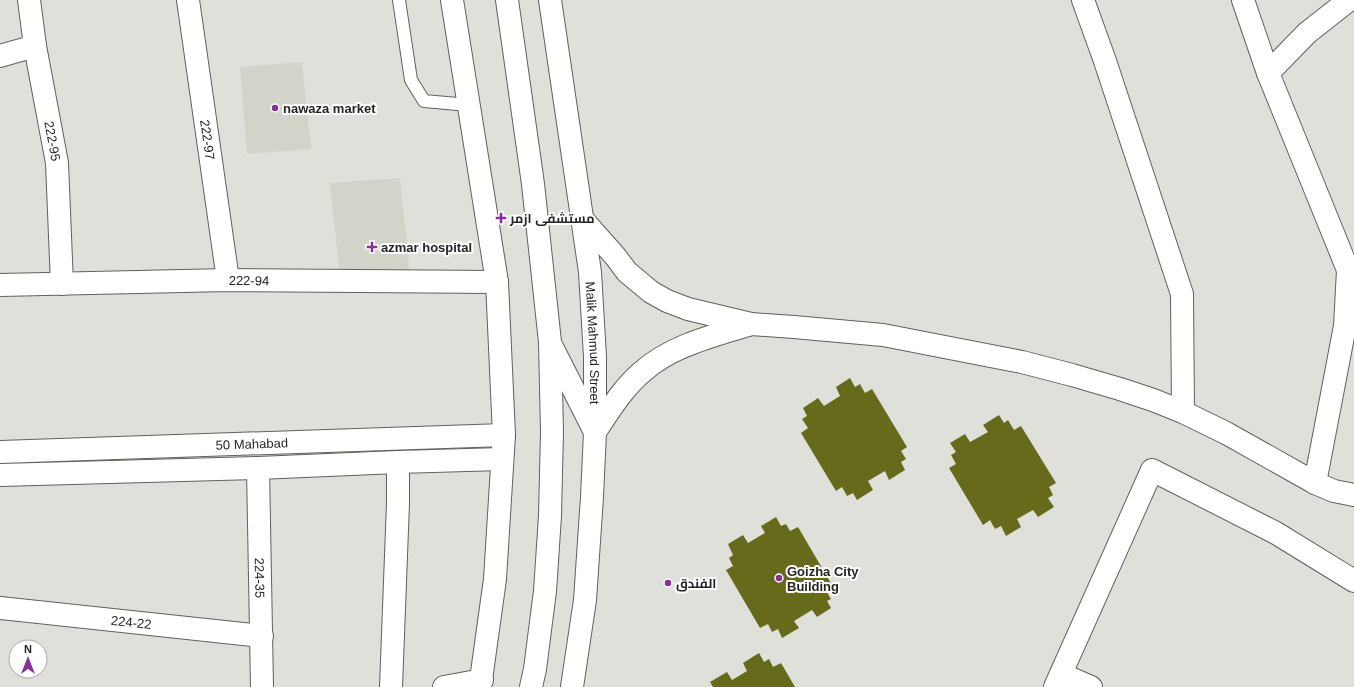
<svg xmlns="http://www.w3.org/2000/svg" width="1354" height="687" font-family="Helvetica,Cairo,sans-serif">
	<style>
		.built { fill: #d3d4c9 }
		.building { fill: #676a1b }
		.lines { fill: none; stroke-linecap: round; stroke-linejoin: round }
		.service-casing { stroke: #60615c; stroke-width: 14 }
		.minor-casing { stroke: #60615c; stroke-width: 24 }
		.tertiary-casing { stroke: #60615c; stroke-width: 24 }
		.secondary-casing { stroke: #60615c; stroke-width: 24 }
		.trunk-casing { stroke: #60615c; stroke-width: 24 }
		.service { stroke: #fff; stroke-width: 12 }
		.minor { stroke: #fff; stroke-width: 22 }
		.tertiary { stroke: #fff; stroke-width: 22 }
		.secondary { stroke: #fff; stroke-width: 22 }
		.trunk { stroke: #fff; stroke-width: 22 }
		.poi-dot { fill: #8a2e99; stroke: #fff; stroke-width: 1.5 }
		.labels { text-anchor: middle; stroke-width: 4; stroke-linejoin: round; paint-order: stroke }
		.poi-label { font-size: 13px; font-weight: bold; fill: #252523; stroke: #fff; text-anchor: start }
		.street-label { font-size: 13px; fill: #252523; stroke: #fff }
	</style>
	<rect width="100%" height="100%" fill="#dfe0da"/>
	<g class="built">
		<polygon points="302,62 311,149 247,154 240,67"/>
		<polygon points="400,178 410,274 340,278 330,183"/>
	</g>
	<g class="building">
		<polygon points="850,378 855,387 860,384 865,393 872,389 907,447 901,451 906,459 901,462 905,470 889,480 885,471 868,481 873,490 857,500 853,493 847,496 842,487 836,491 801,433 808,428 802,419 807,416 803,408 818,398 824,406 840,396 836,387"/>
		<polygon points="999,415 1004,423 1008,420 1014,430 1021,426 1056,483 1049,487 1053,495 1048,498 1054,507 1038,517 1033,510 1017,519 1021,527 1006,536 1001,526 995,529 990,520 983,525 949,468 956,464 951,455 956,452 950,443 965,434 970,442 988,432 983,425"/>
		<polygon points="776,517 781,526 786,524 790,531 798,527 832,585 825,589 831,599 827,601 831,608 817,617 812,610 794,621 799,628 782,638 778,629 772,632 768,624 760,628 726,570 733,566 729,558 733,555 728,544 743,535 748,543 765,533 761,526"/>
		<polygon points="759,653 764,662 769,659 773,667 781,663 795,687 713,687 710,682 727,672 732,680 747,671 743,663"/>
	</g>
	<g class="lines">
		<defs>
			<polyline id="service" points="399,0 411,80 424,101 469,105"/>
			<g id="minor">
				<path id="s1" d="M 29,0 L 35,46 L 57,163 L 62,284"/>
				<path id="s2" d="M 188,0 L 228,280"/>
				<polyline points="1083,0 1105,61 1182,294 1183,412"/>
				<polyline points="1243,0 1268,73 1348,270 1345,326 1315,483"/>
				<polyline points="0,56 35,46"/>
				<polyline points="1268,73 1307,33 1349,0"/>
				<path id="s3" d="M 0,285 L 228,280 L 497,282"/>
				<path id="s4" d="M 0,452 L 504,435"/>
				<path id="s5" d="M 258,468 L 262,687"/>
				<polyline points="0,475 258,468 398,462 502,459"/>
				<path id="s6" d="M 0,608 L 262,636"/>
				<polyline points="1061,674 1091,687"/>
				<polyline points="391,687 398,503 398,462"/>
				<polyline points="444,687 482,680"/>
				<polyline points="1055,687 1152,470 1276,533 1354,581"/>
			</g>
			<g id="tertiary">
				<polyline points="583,220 615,256 627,272 651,292 667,301 688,309 751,324 794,327 883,335 1022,362 1072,375 1120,389 1153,400 1183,412 1226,433 1315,483 1334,491 1354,495"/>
				<path d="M 595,432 C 609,411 623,388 642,372 C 672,345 714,336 751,324"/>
			</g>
			<g id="secondary">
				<path id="s7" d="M 550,0 L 590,272 L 595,357 L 595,432 L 592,497 L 585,600 L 572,687"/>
			</g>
			<g id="trunk">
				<polyline points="452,0 497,282 504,435 495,579 480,687"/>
				<polyline points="507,0 533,184 550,342 552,432 550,516 545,591 535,669 531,687"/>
				<polyline points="552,347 595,432"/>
			</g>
		</defs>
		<use href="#service" class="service-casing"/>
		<use href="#minor" class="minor-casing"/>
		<use href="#tertiary" class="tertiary-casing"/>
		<use href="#secondary" class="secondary-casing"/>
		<use href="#trunk" class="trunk-casing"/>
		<use href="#service" class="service"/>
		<use href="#minor" class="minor"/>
		<use href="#tertiary" class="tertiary"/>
		<use href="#secondary" class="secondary"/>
		<use href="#trunk" class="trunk"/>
	</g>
	<g class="poi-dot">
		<circle cx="275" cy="108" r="4"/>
		<path d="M499 212h4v4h4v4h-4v4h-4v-4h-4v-4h4z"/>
		<path d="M370 241h4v4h4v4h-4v4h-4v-4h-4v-4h4z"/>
		<circle cx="779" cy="578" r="4"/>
		<circle cx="668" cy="583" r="4"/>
	</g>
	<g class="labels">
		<g class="poi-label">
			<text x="283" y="113">nawaza market</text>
			<text x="510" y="223">مستشفى ازمر</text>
			<text x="381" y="252">azmar hospital</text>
			<text x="787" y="576">Goizha City<tspan x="787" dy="15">Building</tspan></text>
			<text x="676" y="588">الفندق</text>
		</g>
		<g class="street-label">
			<text dy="5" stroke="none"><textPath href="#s2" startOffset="141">222-97</textPath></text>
			<text dy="5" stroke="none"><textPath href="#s1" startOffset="143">222-95</textPath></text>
			<text dy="5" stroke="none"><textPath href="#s3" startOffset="249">222-94</textPath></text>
			<text dy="5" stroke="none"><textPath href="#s7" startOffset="346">Malik Mahmud Street</textPath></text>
			<text dy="5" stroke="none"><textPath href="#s4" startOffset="252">50 Mahabad</textPath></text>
			<text dy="5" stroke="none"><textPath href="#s5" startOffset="110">224-35</textPath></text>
			<text dy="5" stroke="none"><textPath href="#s6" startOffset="132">224-22</textPath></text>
		</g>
	</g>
	<g transform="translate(28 659)"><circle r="19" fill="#ffffff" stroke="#a8a8a7"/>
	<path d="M0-3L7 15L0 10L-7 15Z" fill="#8a2e99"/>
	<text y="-6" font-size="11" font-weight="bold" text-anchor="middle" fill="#252523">N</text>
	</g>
</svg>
